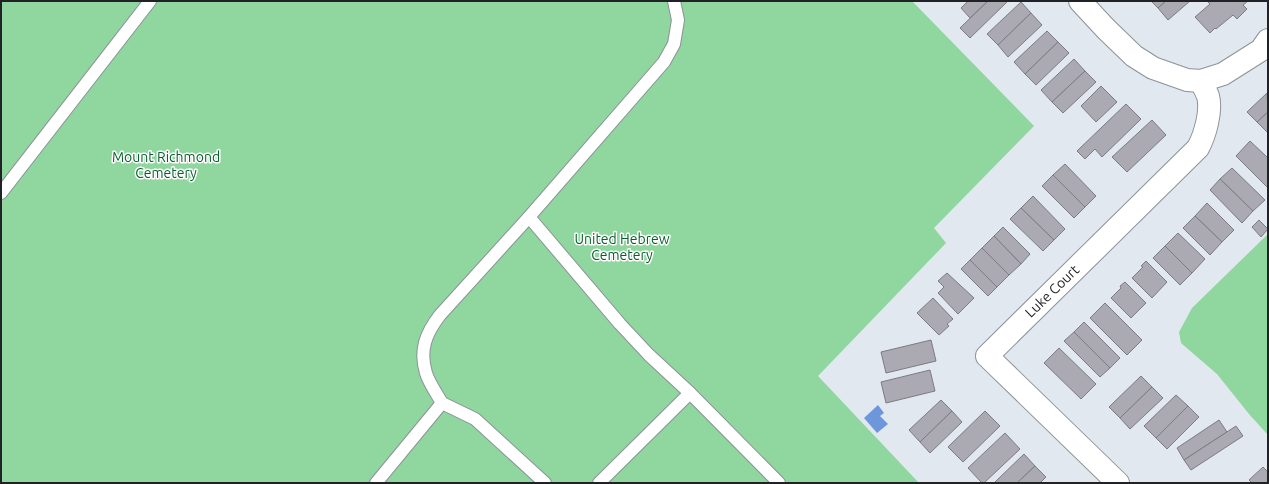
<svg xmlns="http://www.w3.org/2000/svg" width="1269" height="484" font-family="Ubuntu,sans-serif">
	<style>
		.green { fill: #8fd69f }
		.water { fill: #6e97db }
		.building { fill: #abaab2; stroke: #7c7a82 }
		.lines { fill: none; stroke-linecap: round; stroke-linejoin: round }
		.service-casing { stroke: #8c9298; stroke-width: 14 }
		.minor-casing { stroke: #8c9298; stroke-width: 24 }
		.service { stroke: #fff; stroke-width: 12 }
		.minor { stroke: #fff; stroke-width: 22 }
		.labels { text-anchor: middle; stroke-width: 3; stroke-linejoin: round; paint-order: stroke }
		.park-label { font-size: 14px; fill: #075f2b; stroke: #fff }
		.street-label { font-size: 14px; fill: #202225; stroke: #fff }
	</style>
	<rect width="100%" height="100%" fill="#e1e8ef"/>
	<g class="green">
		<polygon points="1,1 912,1 1034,126 934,228 946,243 818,376 919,483 1,483"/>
		<polygon points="1268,234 1268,435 1249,414 1217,374 1181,343 1179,332 1192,308"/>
	</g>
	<polygon class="water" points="878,405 884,413 880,416 888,424 877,433 864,418"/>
	<g class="building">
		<polygon points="968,1 988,1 970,18 961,8"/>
		<polygon points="988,1 1008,1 970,38 960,28"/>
		<polygon points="1151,1 1166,1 1158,8"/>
		<polygon points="1166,1 1190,1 1168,20 1158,8"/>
		<polygon points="1207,1 1248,1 1243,5 1247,9 1237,19 1233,15 1216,29 1215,28 1210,33 1195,17 1210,4"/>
		<polygon points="1021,2 1031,13 998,45 987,34"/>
		<polygon points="1031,13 1042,25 1008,57 998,45"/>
		<polygon points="1047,31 1058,42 1025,74 1014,62"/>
		<polygon points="1058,42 1069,53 1036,85 1025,74"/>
		<polygon points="1074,59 1085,71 1052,102 1041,90"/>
		<polygon points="1085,71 1096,82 1063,113 1052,102"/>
		<polygon points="1101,86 1117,102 1096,122 1081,106"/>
		<polygon points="1267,93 1268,112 1257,122 1247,112"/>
		<polygon points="1126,104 1141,119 1102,157 1095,149 1085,159 1077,151"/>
		<polygon points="1268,112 1268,133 1257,122"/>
		<polygon points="1152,120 1166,135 1127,172 1112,157"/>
		<polygon points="1250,141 1268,158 1268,188 1236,156"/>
		<polygon points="1065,164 1096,196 1085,207 1053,175"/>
		<polygon points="1232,168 1265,200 1253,211 1220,179"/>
		<polygon points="1053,175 1085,207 1074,218 1042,186"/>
		<polygon points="1220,179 1253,211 1242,223 1210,190"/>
		<polygon points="1033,196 1065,229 1054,240 1021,208"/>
		<polygon points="1207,203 1234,230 1222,242 1195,216"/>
		<polygon points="1021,208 1054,240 1043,251 1010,219"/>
		<polygon points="1195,216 1222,242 1210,255 1183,228"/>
		<polygon points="1259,220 1268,229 1261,237 1252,227"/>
		<polygon points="1003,227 1030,254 1021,264 994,236"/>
		<polygon points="1178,233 1205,259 1192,273 1165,246"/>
		<polygon points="994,236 1021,264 1009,275 982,248"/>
		<polygon points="1165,246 1192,273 1180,285 1153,258"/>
		<polygon points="982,248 1009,275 997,287 970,260"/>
		<polygon points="970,260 997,287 988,296 961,269"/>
		<polygon points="1146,261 1167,282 1152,298 1132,278 1143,267 1141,266"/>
		<polygon points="947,273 974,298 958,314 938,293 944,287 938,281"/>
		<polygon points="1125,282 1146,303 1131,318 1111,298 1121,288 1120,286"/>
		<polygon points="933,298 953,319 947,324 949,326 939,335 917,313"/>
		<polygon points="1105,303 1142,340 1127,355 1090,318"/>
		<polygon points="1084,322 1120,358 1110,368 1074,332"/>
		<polygon points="1074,332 1110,368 1100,377 1064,341"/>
		<polygon points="931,340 936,361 886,373 881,352"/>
		<polygon points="1059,348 1096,384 1081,399 1044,363"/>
		<polygon points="930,370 935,391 886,403 881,382"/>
		<polygon points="1141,376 1152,387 1120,418 1109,407"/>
		<polygon points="1152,387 1163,398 1130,429 1120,418"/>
		<polygon points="1176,395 1188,406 1156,438 1144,426"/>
		<polygon points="941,400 952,411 920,442 909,430"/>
		<polygon points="1188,406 1199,417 1167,449 1156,438"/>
		<polygon points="952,411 962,422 930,453 920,442"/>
		<polygon points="985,411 1000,426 963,462 948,447"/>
		<polygon points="1219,420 1227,432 1184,460 1177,448"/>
		<polygon points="1236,426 1243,436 1191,470 1184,460"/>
		<polygon points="1005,433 1020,449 984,483 982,483 968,468"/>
		<polygon points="1024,454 1035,466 1017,483 994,483"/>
		<polygon points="1035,466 1046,477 1040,483 1017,483"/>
		<polygon points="1263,467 1268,472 1268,483 1252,483 1249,480"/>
	</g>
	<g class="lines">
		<defs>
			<g id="service">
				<polyline points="1,193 150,1"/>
				<polyline points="529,217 620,324 649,355 690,393 779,483"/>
				<polyline points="442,403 475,419 545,483"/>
				<path d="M 376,483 L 442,403 C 437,394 429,383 426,373 C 419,350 426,333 440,315 L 529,217 L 664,62 L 674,44 L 678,20 L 674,1"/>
				<polyline points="599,483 690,393"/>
			</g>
			<g id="minor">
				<polyline points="1080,1 1106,29 1134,56 1153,68 1187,80 1201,81 1223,74 1261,50 1268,40"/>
				<path d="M 1118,483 L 987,356 L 1198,148 C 1205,135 1212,111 1208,96 C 1206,91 1203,86 1201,81"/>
			</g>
		</defs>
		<use href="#service" class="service-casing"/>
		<use href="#minor" class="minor-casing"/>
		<use href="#service" class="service"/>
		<use href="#minor" class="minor"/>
	</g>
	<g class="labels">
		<g class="park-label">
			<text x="166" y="162">Mount Richmond<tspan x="166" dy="16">Cemetery</tspan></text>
			<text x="622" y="244">United Hebrew<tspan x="622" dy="16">Cemetery</tspan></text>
		</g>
		<g class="street-label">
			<text transform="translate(1052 291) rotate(-44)" y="5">Luke Court</text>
		</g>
	</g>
	<rect width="1269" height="484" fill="none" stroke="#202225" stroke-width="4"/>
</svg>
